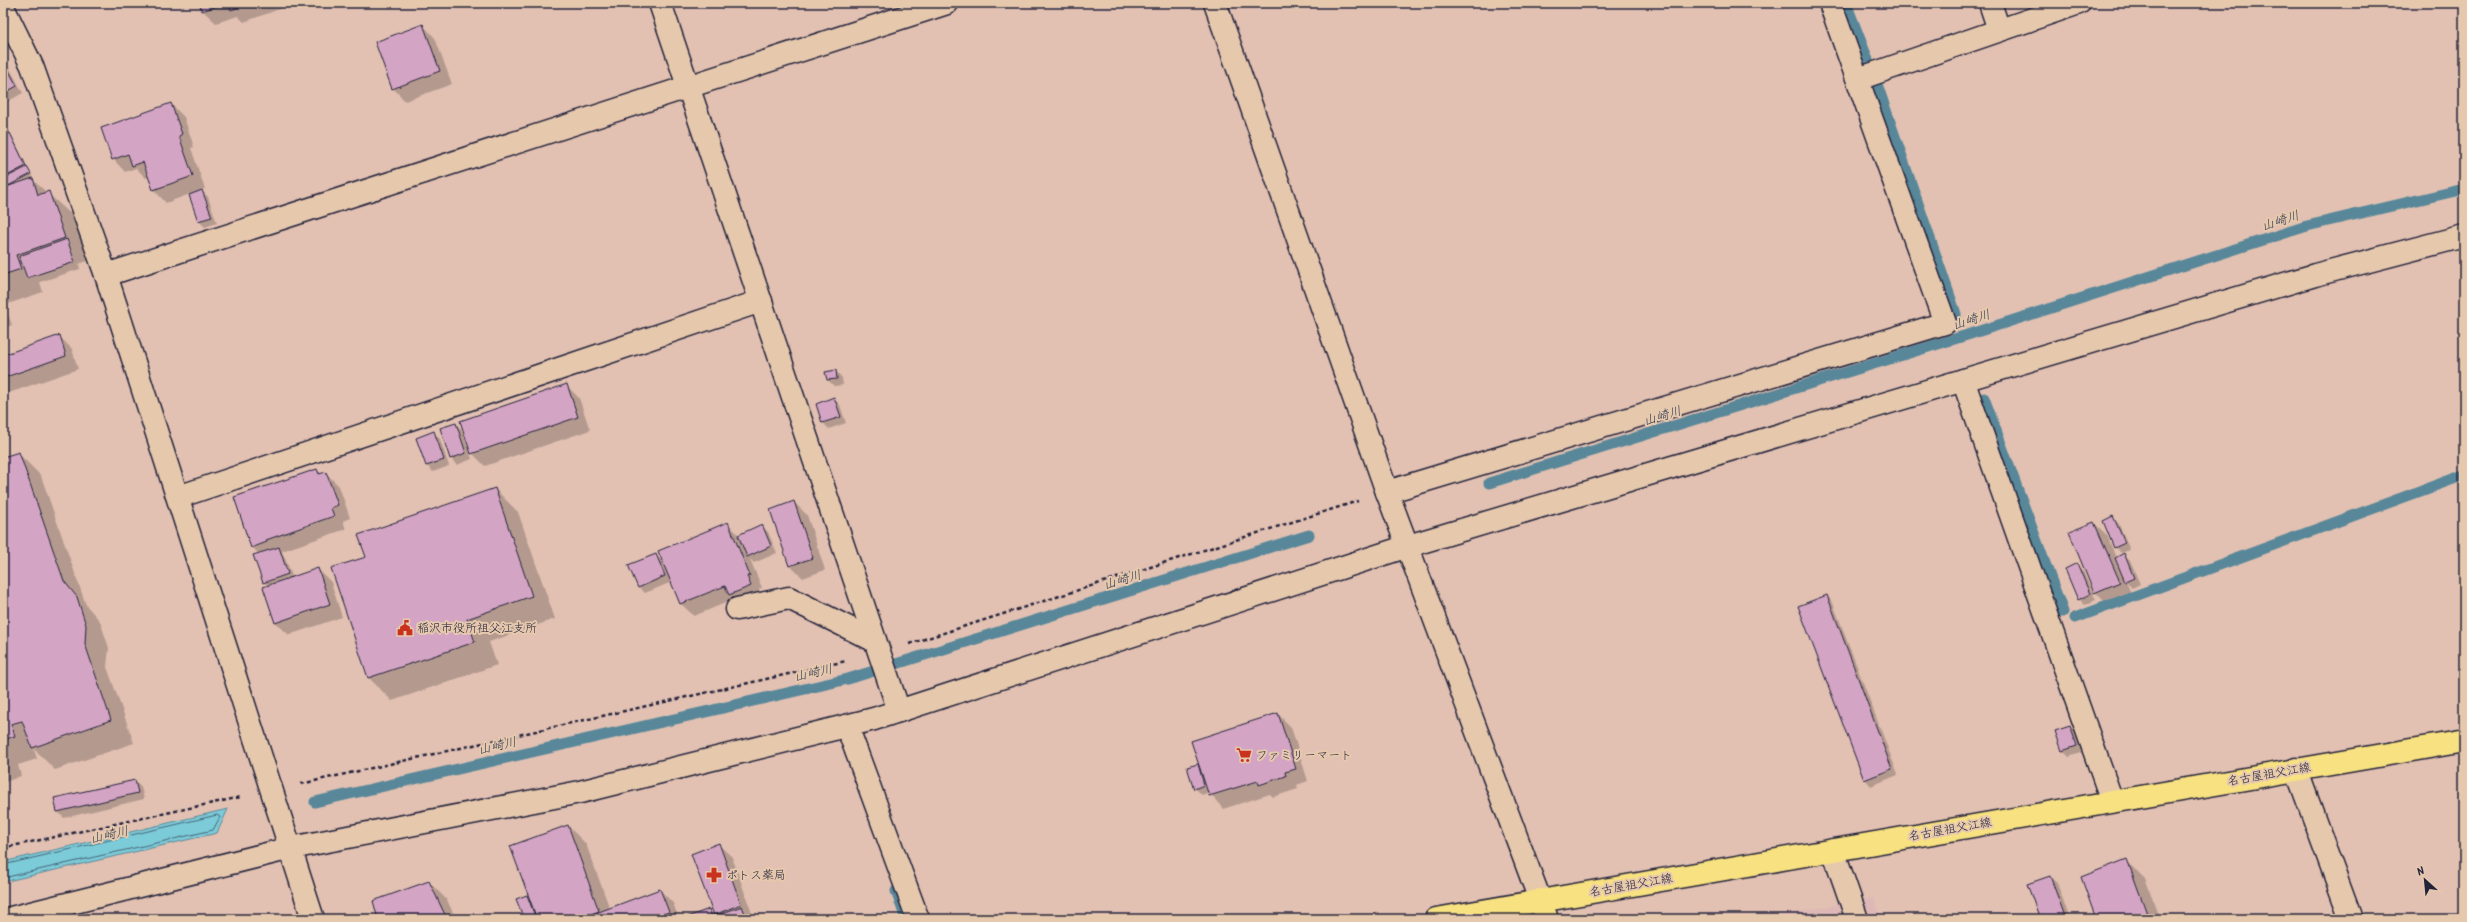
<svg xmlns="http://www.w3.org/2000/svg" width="2467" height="922" font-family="Kalam,'Klee One',sans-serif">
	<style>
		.built { fill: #deb8b7 }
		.water { fill: #7ccbd8; stroke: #588799 }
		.shadow { fill: #0003 }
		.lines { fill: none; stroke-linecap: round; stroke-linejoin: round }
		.shore { stroke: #46667a; stroke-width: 1 }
		.stream { stroke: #588799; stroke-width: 11 }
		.building { fill: #d4a4c4; stroke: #22223b }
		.minor-casing { stroke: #22223b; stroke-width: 25 }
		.major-casing { stroke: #22223b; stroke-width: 25 }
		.path { stroke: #22223b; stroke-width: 2.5; stroke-dasharray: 4 3; stroke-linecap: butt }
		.minor { stroke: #e6c8ad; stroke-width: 22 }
		.major { stroke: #f8e181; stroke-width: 22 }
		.labels { text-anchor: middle; stroke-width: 4; stroke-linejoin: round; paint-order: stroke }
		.poi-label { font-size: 12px; fill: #22223b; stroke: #e6c8ad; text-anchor: start }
		.street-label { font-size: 12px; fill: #22223b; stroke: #e6c8ad }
		.water-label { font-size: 13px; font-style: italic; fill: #303b53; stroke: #e6c8ad }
	</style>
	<rect width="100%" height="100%" fill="#e2c1b2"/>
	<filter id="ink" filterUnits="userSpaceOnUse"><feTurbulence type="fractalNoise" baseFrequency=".025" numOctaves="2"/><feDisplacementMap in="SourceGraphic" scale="8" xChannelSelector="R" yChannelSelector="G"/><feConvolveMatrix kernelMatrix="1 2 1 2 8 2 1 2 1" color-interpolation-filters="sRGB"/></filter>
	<g filter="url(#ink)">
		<polygon class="built" points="1874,898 1882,919 1758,919"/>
		<polygon class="water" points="228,809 217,833 3,882 3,862"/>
		<g class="shadow">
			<polygon points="201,3 296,3 244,22 238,16 216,23 203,11"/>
			<polygon points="423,25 435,38 452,84 405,101 393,88"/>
			<polygon points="3,61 9,67 23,93 3,104"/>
			<polygon points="171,104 184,117 194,147 191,148 205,189 201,190 208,197 217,223 205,227 199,221 190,194 166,203 154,190 149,177 146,178 136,168 125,172 113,159"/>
			<polygon points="3,118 35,182 72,215 88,261 79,264 80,269 40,282 43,292 5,305 12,325 4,328 7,338 3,339 3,189 8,187 3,171"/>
			<polygon points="59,336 72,349 78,369 3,395 3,356"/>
			<polygon points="836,371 842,378 843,385 834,386 828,380"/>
			<polygon points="566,385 579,398 590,430 485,466 472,453"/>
			<polygon points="834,399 840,405 846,423 829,429 823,423"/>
			<polygon points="456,424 462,430 472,459 457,465 451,459 441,429"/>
			<polygon points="434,433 440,439 449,466 433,472 427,466"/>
			<polygon points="18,453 41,476 86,605 100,621 109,648 107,667 134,743 55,770 34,749 37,759 18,765 21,776 3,783 3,458"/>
			<polygon points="317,470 322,474 326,473 339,486 350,518 343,521 346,529 282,551 293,578 318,569 331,582 342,617 289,635 276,623 268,586 264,582 259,554 252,547"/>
			<polygon points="495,489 518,512 555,619 489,642 497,665 392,701 369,678 332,569 367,557"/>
			<polygon points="794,502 807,515 825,570 803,578 790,566"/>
			<polygon points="2113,518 2119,524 2130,550 2121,553 2115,547"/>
			<polygon points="727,523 739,535 762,526 768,532 777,553 754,563 750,559 762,588 759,589 763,598 735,599 694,616 681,604 672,582 645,593 638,587 656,555 664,563"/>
			<polygon points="2094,523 2107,535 2116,558 2124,555 2130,561 2140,584 2132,588 2126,582 2132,595 2108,605 2095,592"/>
			<polygon points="2076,564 2083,571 2096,600 2085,605 2079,599"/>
			<polygon points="1827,596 1833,603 1898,775 1871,786 1865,779"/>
			<polygon points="1278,714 1291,727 1308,781 1297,785 1298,789 1273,797 1270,794 1223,809 1209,792 1202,795 1195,788 1197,765 1202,769"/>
			<polygon points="2070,727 2076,733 2083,752 2069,757 2063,751 2057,732"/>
			<polygon points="135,781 141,787 144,799 64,818 58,812 55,799"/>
			<polygon points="568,826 586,844 610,909 660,890 673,903 679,919 525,919 527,896 531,900"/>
			<polygon points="719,845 732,857 754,919 685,919 709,910 716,917 692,854"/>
			<polygon points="2127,861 2145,879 2160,919 2097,919"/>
			<polygon points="2050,877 2057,883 2070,919 2041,919"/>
			<polygon points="429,882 447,900 456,919 380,919"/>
		</g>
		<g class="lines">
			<polyline class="shore" points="3,865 217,815 220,817 213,830 3,878"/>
			<g class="stream">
				<polyline points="1846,3 1868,60"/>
				<polyline points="1878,87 1956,314"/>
				<polyline points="1984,398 2063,612"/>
				<polyline points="1489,483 1964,336 2307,226 2464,189"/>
				<polyline points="2075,618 2464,475"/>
				<polyline points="315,802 848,679 1309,535"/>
				<polyline points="896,891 906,919"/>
			</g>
		</g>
		<g class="building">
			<polygon points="199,3 226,3 202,11"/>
			<polygon points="228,3 249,3 231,10"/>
			<polygon points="423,24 440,71 392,89 375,42"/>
			<polygon points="3,60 17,86 3,94"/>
			<polygon points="171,103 182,134 179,136 193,176 153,190 143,162 132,166 128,154 112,160 101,128"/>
			<polygon points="10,133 26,166 5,177 3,173 3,136"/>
			<polygon points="27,167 31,174 6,187 3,179"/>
			<polygon points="33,178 38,195 49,191 65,238 16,255 21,269 3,275 3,188"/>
			<polygon points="202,190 212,217 198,221 189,195"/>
			<polygon points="67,239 75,262 27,278 19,256"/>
			<polygon points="60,335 66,356 3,378 3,355"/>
			<polygon points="836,370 837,379 827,380 825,372"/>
			<polygon points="567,384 578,417 471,454 460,421"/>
			<polygon points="834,397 841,417 822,423 816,404"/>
			<polygon points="456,423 466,453 450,459 440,428"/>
			<polygon points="434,431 444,460 426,466 416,438"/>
			<polygon points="19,452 64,581 77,597 86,625 85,644 111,720 32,748 22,721 11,724 15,736 3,740 3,457"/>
			<polygon points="317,469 319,474 326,472 338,505 331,508 334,516 266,540 267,542 251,548 234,497"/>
			<polygon points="495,488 532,596 467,619 475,642 368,678 331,568 366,557 358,535"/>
			<polygon points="794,501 813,558 789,566 770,510"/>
			<polygon points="2113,516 2125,543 2114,548 2103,521"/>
			<polygon points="728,522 750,576 747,576 751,586 729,595 725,586 680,604 658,551"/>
			<polygon points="2094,522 2120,582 2094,593 2069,532"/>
			<polygon points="762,524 771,546 747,557 738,535"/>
			<polygon points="279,547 288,574 263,583 253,555"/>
			<polygon points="2124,553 2134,578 2125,582 2115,558"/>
			<polygon points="656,554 665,576 638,588 628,565"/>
			<polygon points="2077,563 2090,594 2078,600 2065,569"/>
			<polygon points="318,568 330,604 275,623 263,587"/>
			<polygon points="1827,595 1892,769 1864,780 1798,606"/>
			<polygon points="1278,713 1296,769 1285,772 1286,776 1259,785 1258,781 1209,796 1191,741"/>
			<polygon points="2070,726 2077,746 2062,751 2055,731"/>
			<polygon points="1198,764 1204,785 1194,789 1187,767"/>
			<polygon points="135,780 138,793 57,812 54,798"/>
			<polygon points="568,825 599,911 577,919 537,919 510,846"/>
			<polygon points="719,843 741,904 714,915 691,854"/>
			<polygon points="2127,859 2149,919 2096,919 2081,877"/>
			<polygon points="2050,876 2066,919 2040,919 2027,884"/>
			<polygon points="429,881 447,919 378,919 373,901"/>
			<polygon points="660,889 669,912 650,919 580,919"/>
			<polygon points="527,895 536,919 524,919 516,899"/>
			<polygon points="742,906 747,919 682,919 709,909 712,917"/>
		</g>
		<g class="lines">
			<defs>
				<g id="minor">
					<polyline points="660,3 899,711"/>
					<polyline points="1215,3 1387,492 1540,900"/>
					<polyline points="1990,3 1999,30"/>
					<polyline points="3,7 32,66 106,275 313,919"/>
					<polyline points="1858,79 2079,3"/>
					<polyline points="106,275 947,3"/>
					<polyline points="1963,380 2112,801"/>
					<polyline points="1387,492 1945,323 1830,3"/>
					<polyline points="178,497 761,301"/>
					<polyline points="737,609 789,598 875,641"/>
					<polyline points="847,726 918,919"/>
					<polyline points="2296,769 2351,919"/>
					<polyline points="1833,850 1857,919"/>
					<polyline points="7,919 291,848 580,792 874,719 1408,546 2315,275 2464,236"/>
				</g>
				<g id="major">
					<polyline points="1540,900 1547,919"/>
					<polyline points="1436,919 2464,741"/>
				</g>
			</defs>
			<use href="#minor" class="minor-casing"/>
			<use href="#major" class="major-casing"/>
			<g class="path">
				<polyline points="909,644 1358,501"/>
				<polyline points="301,784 846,661"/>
				<polyline points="3,848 241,797"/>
			</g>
			<use href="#minor" class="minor"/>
			<use href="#major" class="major"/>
		</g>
	</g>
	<defs>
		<symbol id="civic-bare" viewBox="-9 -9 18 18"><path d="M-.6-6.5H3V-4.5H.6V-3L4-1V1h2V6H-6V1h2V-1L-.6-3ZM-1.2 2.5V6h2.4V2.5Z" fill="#c8321e" stroke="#e6c8ad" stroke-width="2.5" paint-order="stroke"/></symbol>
		<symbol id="supermarket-bare" viewBox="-9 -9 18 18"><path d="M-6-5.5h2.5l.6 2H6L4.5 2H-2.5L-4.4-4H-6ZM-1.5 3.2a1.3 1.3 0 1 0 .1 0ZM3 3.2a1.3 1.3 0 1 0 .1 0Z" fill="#c8321e" stroke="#e6c8ad" stroke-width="2.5" paint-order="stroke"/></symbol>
		<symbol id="pharmacy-bare" viewBox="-9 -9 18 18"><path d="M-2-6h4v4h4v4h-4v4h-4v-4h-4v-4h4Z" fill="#c8321e" stroke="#e6c8ad" stroke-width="2.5" paint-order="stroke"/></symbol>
	</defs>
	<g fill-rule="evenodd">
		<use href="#civic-bare" x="394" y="617" width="22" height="22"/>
		<use href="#supermarket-bare" x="1233" y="744" width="22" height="22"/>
		<use href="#pharmacy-bare" x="703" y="864" width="22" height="22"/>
	</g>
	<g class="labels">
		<g class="poi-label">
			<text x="417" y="632">稲沢市役所祖父江支所</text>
			<text x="1256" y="759">ファミリーマート</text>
			<text x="726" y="879">ポトス薬局</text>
		</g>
		<g class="street-label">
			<text transform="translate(2269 774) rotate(-10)" y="4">名古屋祖父江線</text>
			<text transform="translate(1950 829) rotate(-10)" y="4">名古屋祖父江線</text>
			<text transform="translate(1631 885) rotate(-10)" y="4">名古屋祖父江線</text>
		</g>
		<g class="water-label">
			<text transform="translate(2280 220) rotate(-18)" y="5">山崎川</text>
			<text transform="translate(1971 319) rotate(-18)" y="5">山崎川</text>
			<text transform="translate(1662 415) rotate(-17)" y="5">山崎川</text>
			<text transform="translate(1122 579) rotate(-17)" y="5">山崎川</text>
			<text transform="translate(813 672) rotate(-13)" y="5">山崎川</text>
			<text transform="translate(497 745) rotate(-13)" y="5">山崎川</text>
			<text transform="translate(109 834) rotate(-13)" y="5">山崎川</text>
		</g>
	</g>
	<rect width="2467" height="922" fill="none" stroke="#e6c8ad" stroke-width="16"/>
	<rect x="8" y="8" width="2451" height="906" fill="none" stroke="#22223b" stroke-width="1.5" filter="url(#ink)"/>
	<g transform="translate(2425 880) rotate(333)" stroke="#e6c8ad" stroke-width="3" paint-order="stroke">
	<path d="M0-3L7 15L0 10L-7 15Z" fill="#22223b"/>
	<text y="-6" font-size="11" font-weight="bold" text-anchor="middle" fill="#22223b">N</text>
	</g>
</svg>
